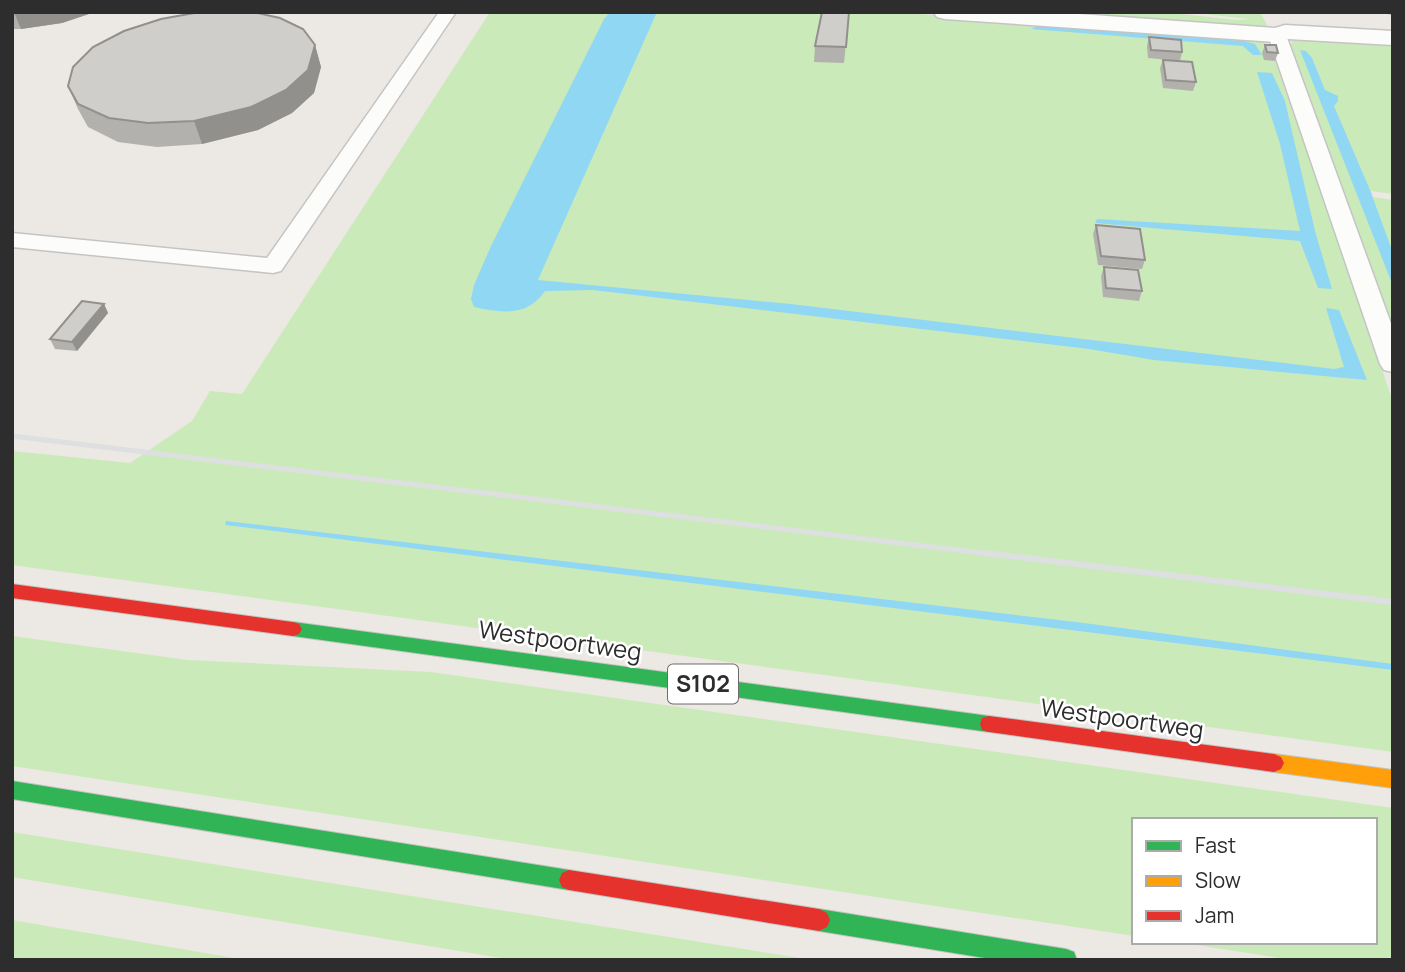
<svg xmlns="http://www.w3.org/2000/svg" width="1405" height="972" font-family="Manrope,sans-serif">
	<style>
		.green { fill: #cbeab9 }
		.water { fill: #90d7f4 }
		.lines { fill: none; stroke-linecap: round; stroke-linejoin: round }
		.lane-casing { stroke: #c5c4c4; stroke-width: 3 }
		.street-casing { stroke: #c5c4c4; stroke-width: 3 }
		.fast-casing { stroke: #c6c5c3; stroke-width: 2 }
		.slow-casing { stroke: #c6c5c3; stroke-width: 2 }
		.jam-casing { stroke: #c6c5c3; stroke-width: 2 }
		.lane { fill: #fcfcfb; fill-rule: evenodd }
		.street { fill: #fcfcfb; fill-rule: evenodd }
		.fast { fill: #30b455; fill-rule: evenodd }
		.slow { fill: #ff9f0a; fill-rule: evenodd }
		.jam { fill: #e5322d; fill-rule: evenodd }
		.rail-far1 { stroke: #dedfe0; stroke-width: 5 }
		.rail { stroke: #dedfe0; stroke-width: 6 }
		.wall { fill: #b3b1ae }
		.shaded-wall { fill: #92908d }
		.building { fill: #d0ceca; stroke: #92908d; stroke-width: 2 }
		.labels { text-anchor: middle; stroke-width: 5; stroke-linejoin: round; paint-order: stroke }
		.shield { fill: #fff; stroke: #6c6c6c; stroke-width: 2 }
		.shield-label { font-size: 23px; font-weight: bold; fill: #2d2d2d }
		.street-label { font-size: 24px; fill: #2d2d2d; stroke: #fff }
	</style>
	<rect width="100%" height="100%" fill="#ece8e3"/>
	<g class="green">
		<polygon points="490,12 890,12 1222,35 1260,40 1273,47 1393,402 1393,752 12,565 12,451 130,463 192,421 210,391 242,394"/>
		<polygon points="1018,12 1163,12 1237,20 1249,19 1186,12 1260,12 1267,25 1263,28"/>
		<polygon points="1304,37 1393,44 1393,194 1371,191 1373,197 1393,200 1393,338 1290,47 1293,40"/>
		<polygon points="12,636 188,660 431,672 1393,808 1393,960 1293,960 1177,942 1375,942 1375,820 1134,820 1134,936 12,766"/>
		<polygon points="12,832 812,960 513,960 12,877"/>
		<polygon points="12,920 246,960 12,960"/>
	</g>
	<g class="water">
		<path d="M 610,12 L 657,12 L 538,280 L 791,304 L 1334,369 L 1344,367 L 1326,308 L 1339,310 L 1367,380 L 1154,360 L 1089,349 L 593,290 L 545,291 C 528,317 501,313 474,307 L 471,299 L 474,285 L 491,246 L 604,19 Z"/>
		<polygon points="1038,26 1243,41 1255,44 1262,55 1253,55 1243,46 1031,29"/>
		<polygon points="1300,50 1306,51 1312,58 1325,90 1338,96 1338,101 1334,106 1370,190 1393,253 1393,286"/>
		<polygon points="1257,72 1272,73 1285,101 1315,231 1332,289 1318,288 1300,241 1095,223 1097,219 1300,231 1280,144"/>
		<polygon points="226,521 1084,623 1393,664 1393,670 225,525"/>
	</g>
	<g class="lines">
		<defs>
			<g id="lane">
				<polygon points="439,12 456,12 281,271 273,273 12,247 12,233 267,258"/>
				<polygon points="1277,30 1286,35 1393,329 1393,372 1384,370 1380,364 1268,35"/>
			</g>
			<polygon id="street" points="933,12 1051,12 1275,28 1285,25 1393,31 1393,45 1288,39 1277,42 945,19 937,17"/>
			<g id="fast">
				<polygon points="293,622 989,716 996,718 998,724 996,730 989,732 293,636 287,634 284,629 287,624"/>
				<polygon points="12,781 569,870 576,873 579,880 576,887 569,890 12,799"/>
				<polygon points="819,909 1066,949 1074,952 1077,960 997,960 819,931 811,927 808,920 811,913"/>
			</g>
			<polygon id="slow" points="1274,754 1393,770 1393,788 1274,772 1267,769 1264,763 1267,757"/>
			<g id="jam">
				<polygon points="12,584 293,622 299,624 302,629 299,634 293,636 12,598"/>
				<polygon points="989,716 1274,754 1281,757 1284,763 1281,769 1274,772 989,732 982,730 980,724 982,718"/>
				<polygon points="569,870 819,909 827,913 830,920 827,927 819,931 569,890 562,887 559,880 562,873"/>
			</g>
		</defs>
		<use href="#lane" class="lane-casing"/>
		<use href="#street" class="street-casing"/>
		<use href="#fast" class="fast-casing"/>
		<use href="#slow" class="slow-casing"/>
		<use href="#jam" class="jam-casing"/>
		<use href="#lane" class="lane"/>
		<use href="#street" class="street"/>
		<use href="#fast" class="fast"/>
		<use href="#slow" class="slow"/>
		<use href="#jam" class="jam"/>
		<polyline class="rail-far1" points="12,436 999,555"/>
		<polyline class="rail" points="984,553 1393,602"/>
	</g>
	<g class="wall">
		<polygon points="12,12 95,12 62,23 21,29 12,29"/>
		<polygon points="849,12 844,63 814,62 815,46"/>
		<polygon points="1374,12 1393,12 1393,15"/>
		<polygon points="1149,37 1182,52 1180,61 1148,58 1147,46"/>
		<polygon points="315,45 321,67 314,93 292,113 258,130 202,144 157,147 118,142 88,127 78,109 68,86"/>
		<polygon points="1265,45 1278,53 1275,61 1264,60 1262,53"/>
		<polygon points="1163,60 1196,82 1193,91 1163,88 1160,68"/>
		<polygon points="1096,225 1145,260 1142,269 1098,265 1093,234"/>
		<polygon points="1104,267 1142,291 1139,301 1103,297 1101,276"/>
		<polygon points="104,304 108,313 77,351 55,349 50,339"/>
	</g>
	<g class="shaded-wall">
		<polygon points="14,12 95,12 62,23 21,29"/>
		<polygon points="315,45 321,67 314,93 292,113 258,130 202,144 194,121"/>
		<polygon points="104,304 108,313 77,351 72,342"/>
	</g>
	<g class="building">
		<polygon points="200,12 253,12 280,18 303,29 315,45 308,70 286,90 251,107 194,121 148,123 109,118 78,104 68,86 73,67 93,47 124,31 161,19"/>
		<polygon points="822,12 849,12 846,47 815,46"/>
		<polygon points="1149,37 1181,40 1182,52 1151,50"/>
		<polygon points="1265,45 1276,45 1278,53 1267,52"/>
		<polygon points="1163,60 1192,62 1196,82 1166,80"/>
		<polygon points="1096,225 1140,229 1145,260 1101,256"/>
		<polygon points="1104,267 1138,270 1142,291 1106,288"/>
		<polygon points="82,301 104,304 72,342 50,339"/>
	</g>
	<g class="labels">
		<rect class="shield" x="668" y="664.5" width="70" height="39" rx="5"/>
		<g class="shield-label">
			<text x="703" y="692">S102</text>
		</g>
		<g class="street-label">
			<text transform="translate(560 641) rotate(8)" y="8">Westpoortweg</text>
			<text transform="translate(1122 719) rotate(8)" y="8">Westpoortweg</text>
		</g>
	</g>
	<rect width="1405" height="972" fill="none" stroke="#2d2d2d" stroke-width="28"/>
	<rect x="1132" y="818" width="245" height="126" fill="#ffffff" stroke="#ababab" stroke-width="2"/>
	<rect x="1146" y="841" width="35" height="10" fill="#30b455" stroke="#ababab" stroke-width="2"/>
	<text x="1195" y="853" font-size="21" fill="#2d2d2d">Fast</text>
	<rect x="1146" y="876" width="35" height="10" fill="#ff9f0a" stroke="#ababab" stroke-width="2"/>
	<text x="1195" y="888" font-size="21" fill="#2d2d2d">Slow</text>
	<rect x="1146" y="911" width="35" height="10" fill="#e5322d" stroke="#ababab" stroke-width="2"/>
	<text x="1195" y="923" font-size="21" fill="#2d2d2d">Jam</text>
</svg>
